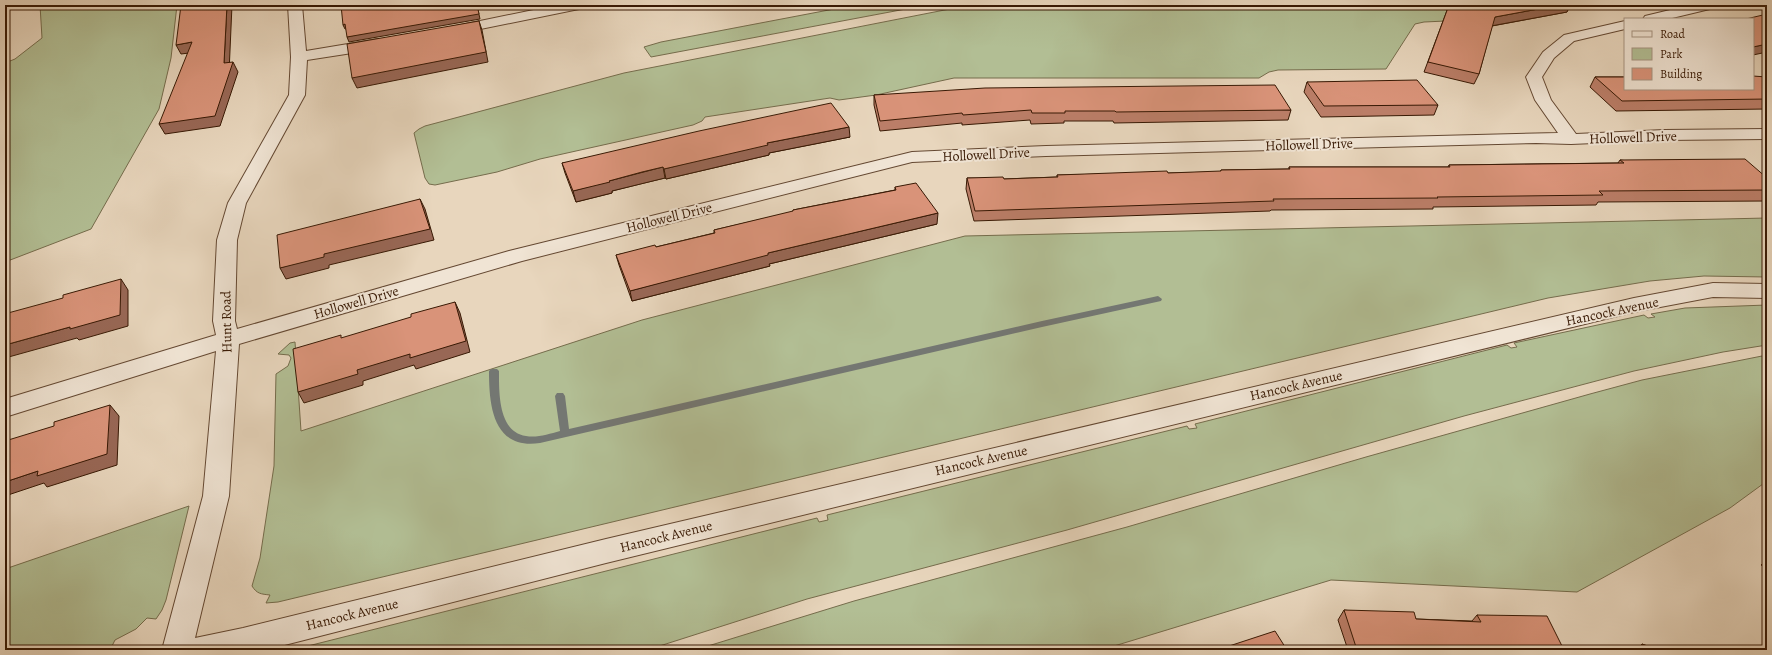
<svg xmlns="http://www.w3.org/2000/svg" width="1772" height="655" font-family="Alegreya,serif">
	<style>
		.green { fill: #b2be94; stroke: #756c4c }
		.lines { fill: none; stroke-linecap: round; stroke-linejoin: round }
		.stream { fill: #747772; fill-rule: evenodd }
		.minor-casing { stroke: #644832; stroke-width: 2 }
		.minor { fill: #f0e4d4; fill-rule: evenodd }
		.wall { fill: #bb7e68; stroke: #381904 }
		.shaded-wall { fill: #986755; stroke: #381904 }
		.building { fill: #d99379; stroke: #381904 }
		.labels { text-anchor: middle; stroke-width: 4; stroke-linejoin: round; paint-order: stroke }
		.street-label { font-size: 14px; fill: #381904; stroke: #f0e4d4 }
	</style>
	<rect width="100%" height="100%" fill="#e8d6bd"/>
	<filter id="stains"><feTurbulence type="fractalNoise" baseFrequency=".005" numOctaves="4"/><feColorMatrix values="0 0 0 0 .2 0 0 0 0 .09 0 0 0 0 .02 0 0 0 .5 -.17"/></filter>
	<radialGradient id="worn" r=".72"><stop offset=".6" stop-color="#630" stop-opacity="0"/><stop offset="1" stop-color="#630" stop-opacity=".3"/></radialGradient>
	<g class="green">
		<polygon points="40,5 177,5 171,58 159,109 91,229 5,262 5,63 15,59 42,38"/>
		<polygon points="855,5 927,5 651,57 644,47 661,42"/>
		<polygon points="970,5 1441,5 1450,14 1446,21 1424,22 1415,24 1386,69 1278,70 1269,72 1259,78 954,78 876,95 839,100 830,98 705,117 702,121 693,125 540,159 497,172 435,185 429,184 425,178 414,133 419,129 425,126 624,73"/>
		<path d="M 1767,218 L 1767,277 L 1704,276 L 1650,281 L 1548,298 L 278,602 L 266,603 L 270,595 C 261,594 257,594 252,586 L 260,558 L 274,466 L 276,374 L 288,366 L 291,358 L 289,355 L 278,354 L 290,343 L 295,342 L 301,431 L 642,320 L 965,236 Z"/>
		<polygon points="1767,305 1767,345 1723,352 1634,371 1464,416 1067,530 807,599 647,650 292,650 817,518 819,522 828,520 827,515 1187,426 1189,429 1197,428 1195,424 1507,345 1511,348 1517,347 1514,343 1644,315 1648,318 1655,317 1651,314 1685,308"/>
		<polygon points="1767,355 1767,481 1730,508 1577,592 1331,580 1101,650 695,650 854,601 1127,527 1366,457 1590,394 1642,380"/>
		<polygon points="189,506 166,600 162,610 156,619 147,618 136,629 115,640 110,650 5,650 5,569"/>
	</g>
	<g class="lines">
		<path class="stream" d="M 1158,296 L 1162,299 L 1161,301 L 1042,327 L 540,443 C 493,450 489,406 489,371 L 491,369 L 497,369 L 499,371 C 499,392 498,432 526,436 C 537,438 549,434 560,431 L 555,396 L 557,393 L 563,393 L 565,396 L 569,429 L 1042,321 Z"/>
		<defs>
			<g id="minor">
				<polygon points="288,5 302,5 306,51 378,39 383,41 386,44 383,47 378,49 307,60 305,95 246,203 237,240 235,321 237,329 509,251 912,152 1046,146 1558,133 1535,100 1526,77 1543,52 1564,35 1625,21 1625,29 1574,41 1554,58 1542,77 1551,100 1576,134 1664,130 1767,129 1767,139 1664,140 1571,144 1536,143 1046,156 912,162 522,261 239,344 229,496 195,638 243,628 606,539 1634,298 1713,283 1767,284 1767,298 1713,297 1634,312 606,563 265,650 162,650 203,496 216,351 5,417 5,399 216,335 213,321 217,240 228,203 289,95 291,57"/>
				<polygon points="558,5 586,5 584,8 579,9 451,35 446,34 444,31 446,28 451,27"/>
				<polygon points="1691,5 1716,5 1714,8 1668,19 1643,19 1645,16"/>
			</g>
		</defs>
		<use href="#minor" class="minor-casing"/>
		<use href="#minor" class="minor"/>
	</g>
	<g class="wall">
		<polygon points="1449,5 1570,5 1567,12 1492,26 1479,74 1474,84 1424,72"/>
		<polygon points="1595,77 1767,77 1767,109 1616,111 1590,87"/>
		<polygon points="1307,82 1438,105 1434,115 1321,117 1304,92"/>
		<polygon points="874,95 1291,110 1288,120 1114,123 1113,121 1064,121 1064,123 1031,124 1030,120 962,125 962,123 880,131 874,105"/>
		<polygon points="850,137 769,153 769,155 666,179 665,178 644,183 612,191 612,193 576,202 565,173 562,163"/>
		<polygon points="1620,160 1767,178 1767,201 1598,202 1596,205 1433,207 1433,209 1271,210 1270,211 974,221 966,189 967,178 1004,179 1057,177 1057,175 1168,173 1220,172 1221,170 1289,169 1289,167 1448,167 1449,165 1618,163"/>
		<polygon points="895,187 937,224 769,264 770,266 632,301 619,265 616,255 656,247 714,233 714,230 793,212 793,210 895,190"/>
		<polygon points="1767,559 1767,569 1761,565"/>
		<polygon points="1344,610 1416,619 1472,621 1477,615 1564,650 1348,650 1338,620"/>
		<polygon points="1642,644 1658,650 1637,650"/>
	</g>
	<g class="shaded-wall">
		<polygon points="227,5 232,5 229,73 224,63"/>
		<polygon points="477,5 480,19 349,42 347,37"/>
		<polygon points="1560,5 1570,5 1567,12 1491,26 1495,17"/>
		<polygon points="479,21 482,30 488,62 357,88 352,78"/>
		<polygon points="345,24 347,29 345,29 343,25"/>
		<polygon points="192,42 197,52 181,54 176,45"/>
		<polygon points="1767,44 1767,52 1753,55 1753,47"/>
		<polygon points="233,62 238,72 220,126 165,134 159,124"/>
		<polygon points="849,127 850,137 769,153 769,155 666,179 664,169 767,143"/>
		<polygon points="663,167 665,178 612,191 612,193 576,202 573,191 609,181"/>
		<polygon points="420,199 425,209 434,240 329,265 329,268 286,279 280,268 324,254"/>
		<polygon points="938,213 937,224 769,264 770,266 632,301 630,291 768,253"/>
		<polygon points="121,279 128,290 128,326 79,340 77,338 5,358 5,345 70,327"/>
		<polygon points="455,302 460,313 470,352 416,369 414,365 363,381 363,385 304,403 298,392 357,370"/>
		<polygon points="110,405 119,416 117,465 47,487 44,483 5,496 5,482 38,471"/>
	</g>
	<g class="building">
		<polygon points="181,5 227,5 224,63 233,62 215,116 159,124 192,42 176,45"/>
		<polygon points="341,5 477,5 479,14 347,37 345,24 343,25"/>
		<polygon points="1449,5 1560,5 1495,17 1479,74 1428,62"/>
		<polygon points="1767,14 1767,44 1753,47 1753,19 1746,19"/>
		<polygon points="479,21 486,52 352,78 347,44"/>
		<polygon points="1753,76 1767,77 1767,99 1622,101 1595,77 1625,77 1625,89 1753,89"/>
		<polygon points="1417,80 1438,105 1324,106 1307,82"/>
		<polygon points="1275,85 1291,110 1116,112 1115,111 1065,111 1065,113 1032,113 1031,110 963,115 962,113 880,121 874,95 985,88"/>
		<polygon points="831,103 849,127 767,143 768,145 664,169 663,167 642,172 609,181 610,182 573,191 562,163 699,131"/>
		<polygon points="1745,159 1767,178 1767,190 1599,191 1603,195 1437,197 1438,198 1273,199 1274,201 975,211 967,178 1003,177 1004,179 1058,177 1057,175 1167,171 1168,173 1221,171 1221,170 1290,169 1289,167 1450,167 1449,165 1624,163 1620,160"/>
		<polygon points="916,183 938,213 768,253 768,255 630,291 616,255 655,245 656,247 715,233 714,230 793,211 793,210 896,190 895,187"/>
		<polygon points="420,199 430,229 324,254 324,257 280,268 277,235"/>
		<polygon points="121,279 120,315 70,329 70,327 5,345 5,310 8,310 8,313 63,298 63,295"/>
		<polygon points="455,302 466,341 410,358 410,354 357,370 358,374 298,392 293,349 341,335 341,338 411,317 411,314"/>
		<polygon points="110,405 107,454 37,476 38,471 5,482 5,441 54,426 54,422"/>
		<polygon points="1344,610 1414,612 1416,619 1481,622 1477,615 1547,616 1564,650 1357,650"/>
		<polygon points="1275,631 1287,650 1217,650"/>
		<polygon points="1642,644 1658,650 1643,650"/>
	</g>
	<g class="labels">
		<g class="street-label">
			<text transform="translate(1633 137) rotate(-2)" y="5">Hollowell Drive</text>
			<text transform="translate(1309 144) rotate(-2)" y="5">Hollowell Drive</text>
			<text transform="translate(986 154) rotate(-3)" y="5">Hollowell Drive</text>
			<text transform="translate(669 217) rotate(-14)" y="5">Hollowell Drive</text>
			<text transform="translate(356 302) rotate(-16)" y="5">Hollowell Drive</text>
			<text transform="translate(1612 311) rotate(-12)" y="5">Hancock Avenue</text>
			<text transform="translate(226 322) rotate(-91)" y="5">Hunt Road</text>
			<text transform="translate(1296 385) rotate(-13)" y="5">Hancock Avenue</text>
			<text transform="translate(981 460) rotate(-13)" y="5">Hancock Avenue</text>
			<text transform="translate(666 536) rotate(-14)" y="5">Hancock Avenue</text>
			<text transform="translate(352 614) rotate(-14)" y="5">Hancock Avenue</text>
		</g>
	</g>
	<rect width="1772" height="655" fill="none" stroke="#e8d6bd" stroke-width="20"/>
	<rect x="6" y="6" width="1760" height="643" fill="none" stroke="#381904" stroke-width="2"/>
	<rect x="10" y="10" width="1752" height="635" fill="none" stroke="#381904"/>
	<rect x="1624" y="18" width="130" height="72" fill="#f0e4d4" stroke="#a69381"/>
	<rect x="1632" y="31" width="20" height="6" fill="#f0e4d4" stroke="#a69381"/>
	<text x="1660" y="38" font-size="12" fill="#381904">Road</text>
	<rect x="1632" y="48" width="20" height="12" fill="#b2be94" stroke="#a69381"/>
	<text x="1660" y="58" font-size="12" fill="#381904">Park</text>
	<rect x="1632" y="68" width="20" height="12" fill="#d99379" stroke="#a69381"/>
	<text x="1660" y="78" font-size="12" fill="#381904">Building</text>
	<rect width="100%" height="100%" filter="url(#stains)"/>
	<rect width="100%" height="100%" fill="url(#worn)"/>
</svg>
